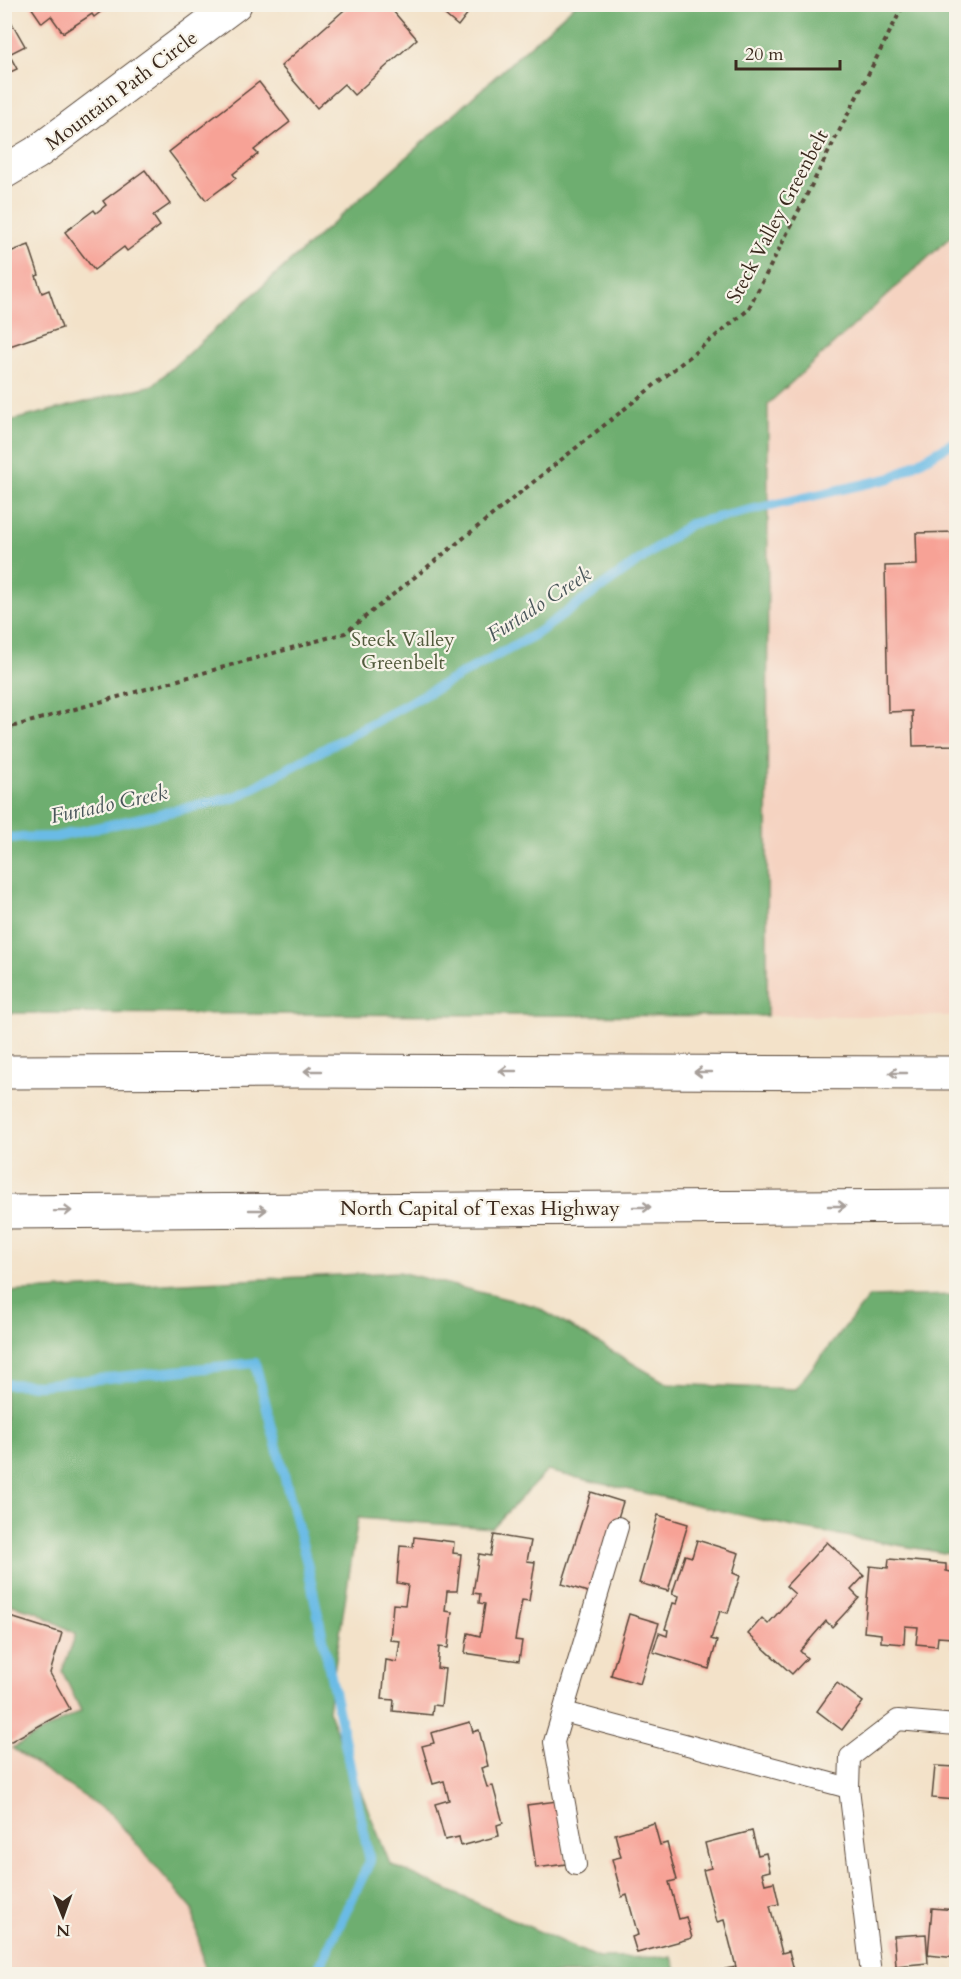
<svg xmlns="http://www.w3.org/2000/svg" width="961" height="1979" font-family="Cardo,serif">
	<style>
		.built { fill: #f5d3c1 }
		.forest { fill: #6eae70; stroke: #546c47; stroke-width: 1.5 }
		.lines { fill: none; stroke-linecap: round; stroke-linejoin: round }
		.stream { stroke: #6abbe6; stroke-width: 10 }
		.building { fill: #f7a296 }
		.lane-casing { stroke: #574638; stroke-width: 22 }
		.street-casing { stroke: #574638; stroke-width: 35 }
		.highway-casing { stroke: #574638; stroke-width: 35 }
		.path { stroke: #574638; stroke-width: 4; stroke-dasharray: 4.5 4.5; stroke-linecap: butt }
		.lane { stroke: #fff; stroke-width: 20 }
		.street { stroke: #fff; stroke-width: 33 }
		.highway { stroke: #fff; stroke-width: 33 }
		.oneway { stroke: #a79f9a }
		.labels { text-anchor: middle; stroke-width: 4.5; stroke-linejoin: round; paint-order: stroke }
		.street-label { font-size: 20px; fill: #3b2a1e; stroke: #f7f3e8 }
		.park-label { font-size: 20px; fill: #525a3c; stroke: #f7f3e8 }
		.water-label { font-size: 21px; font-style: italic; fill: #49565a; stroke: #f7f3e8 }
	</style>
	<rect width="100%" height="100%" fill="#f7f3e8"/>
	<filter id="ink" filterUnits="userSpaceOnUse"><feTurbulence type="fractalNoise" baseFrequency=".0167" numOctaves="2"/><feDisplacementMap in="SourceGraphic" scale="12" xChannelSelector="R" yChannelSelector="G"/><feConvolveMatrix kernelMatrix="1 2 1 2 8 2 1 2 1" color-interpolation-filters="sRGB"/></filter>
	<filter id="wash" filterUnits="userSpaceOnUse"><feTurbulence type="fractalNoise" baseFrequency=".008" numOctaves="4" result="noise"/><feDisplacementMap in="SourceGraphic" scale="24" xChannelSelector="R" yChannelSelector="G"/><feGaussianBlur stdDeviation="1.35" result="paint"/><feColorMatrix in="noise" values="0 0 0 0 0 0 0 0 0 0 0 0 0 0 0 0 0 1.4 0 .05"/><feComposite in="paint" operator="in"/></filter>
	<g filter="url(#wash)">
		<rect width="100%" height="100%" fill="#f3e2c9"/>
		<g class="built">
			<polygon points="956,232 956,1016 767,1016 768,404"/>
			<polygon points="4,1603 37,1612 76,1635 62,1671 81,1711 13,1749 112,1815 193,1910 205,1974 5,1974"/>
		</g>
		<g class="forest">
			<polygon points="575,5 956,5 956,232 768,404 767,1016 5,1013 5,422 153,385"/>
			<polygon points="399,1272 535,1306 668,1384 795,1389 869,1297 956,1295 956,1555 793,1527 547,1471 492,1528 358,1518 328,1710 390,1864 598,1958 672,1957 677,1974 205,1974 193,1910 112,1815 12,1748 81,1711 62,1671 76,1634 37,1612 5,1603 5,1292"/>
		</g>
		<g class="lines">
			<g class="stream">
				<polyline points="4,838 56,837 236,797 536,634 690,524 891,478 956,441"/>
				<polyline points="4,1384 39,1385 255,1363 307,1563 370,1861 316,1974"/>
			</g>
		</g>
		<g id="blocks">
			<g class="building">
				<polygon points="29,4 111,4 94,17 92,14 63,33 51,16 42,23"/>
				<polygon points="351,4 387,4 417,39 354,95 344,84 317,108 281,66"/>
				<polygon points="432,4 475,4 458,26"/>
				<polygon points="4,9 25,46 9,54 17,69 4,75"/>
				<polygon points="259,82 290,122 254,150 258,154 233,174 236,178 206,200 169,152"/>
				<polygon points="145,170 170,204 153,216 160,226 127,251 124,247 94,270 65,232 94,210 96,213 106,205 103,201"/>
				<polygon points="29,245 39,275 36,276 42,293 49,290 62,328 4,348 4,254"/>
				<polygon points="956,532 956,745 913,746 912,711 888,712 885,566 917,565 916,533"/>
				<polygon points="591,1492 623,1502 594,1594 562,1584"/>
				<polygon points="658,1515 688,1524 668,1591 639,1583"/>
				<polygon points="494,1535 531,1541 527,1561 535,1562 529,1601 522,1600 515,1640 522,1641 519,1661 465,1653 468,1633 480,1636 485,1604 479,1603 480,1594 473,1593 479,1554 490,1556"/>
				<polygon points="414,1537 454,1542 453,1553 461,1554 457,1591 447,1591 445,1611 452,1612 448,1648 439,1647 437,1668 445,1669 441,1706 433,1705 432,1715 393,1711 394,1700 382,1699 386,1660 397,1662 400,1641 390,1640 393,1604 405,1605 408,1585 397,1583 400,1546 413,1547"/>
				<polygon points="697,1540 739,1553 733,1573 740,1576 728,1613 720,1611 711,1639 717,1641 709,1669 653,1652 659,1633 667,1636 668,1630 665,1629 673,1603 677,1604 679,1596 672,1594 685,1555 692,1557"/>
				<polygon points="827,1542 864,1576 851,1590 859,1598 832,1627 826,1621 800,1651 807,1658 792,1674 748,1634 762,1618 768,1624 795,1594 786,1586"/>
				<polygon points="889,1559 946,1564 946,1571 956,1573 956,1648 951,1648 952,1638 938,1637 937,1646 916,1644 918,1627 905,1626 904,1644 881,1642 881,1634 864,1632 870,1566 888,1568"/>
				<polygon points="629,1614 659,1623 640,1684 611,1675"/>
				<polygon points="4,1615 62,1633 50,1673 70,1709 4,1745"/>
				<polygon points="837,1683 863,1702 842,1730 817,1711"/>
				<polygon points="470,1722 473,1732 479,1730 488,1766 481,1768 487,1787 493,1786 503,1823 497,1825 499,1836 461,1846 459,1837 445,1840 435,1804 449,1800 444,1781 433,1784 422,1746 434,1743 431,1733"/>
				<polygon points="935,1766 956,1767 956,1800 932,1798"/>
				<polygon points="557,1801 566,1864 536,1868 527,1805"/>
				<polygon points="654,1823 660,1845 667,1843 677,1880 669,1882 679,1919 686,1917 692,1938 637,1953 632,1937 638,1935 627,1895 622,1897 612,1859 621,1857 615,1834"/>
				<polygon points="752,1831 758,1855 766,1853 770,1871 762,1873 765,1884 774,1882 779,1904 770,1906 782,1953 789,1951 794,1970 786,1972 786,1974 727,1974 725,1969 736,1967 724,1920 717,1922 703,1870 711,1868 705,1843"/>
				<polygon points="932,1908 956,1910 956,1958 928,1955"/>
				<polygon points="926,1934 928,1963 896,1966 894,1936"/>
			</g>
		</g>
	</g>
	<g filter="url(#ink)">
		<use href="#blocks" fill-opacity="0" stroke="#574638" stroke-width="1.5"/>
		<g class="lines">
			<defs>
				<g id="lane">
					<polyline points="564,1712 849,1788"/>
					<polyline points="576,1865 554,1742 618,1527"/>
					<polyline points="871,1974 849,1788 850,1757 898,1720 956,1725"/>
				</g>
				<polyline id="street" points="4,172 36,153 235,4"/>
				<g id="highway">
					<polyline points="4,1072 301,1071 956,1073"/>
					<polyline points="4,1212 956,1206"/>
				</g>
			</defs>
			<use href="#lane" class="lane-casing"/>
			<use href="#street" class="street-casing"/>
			<use href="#highway" class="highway-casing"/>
			<polyline class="path" points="4,729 345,633 748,310 904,4"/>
			<use href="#lane" class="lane"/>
			<use href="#street" class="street"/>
			<use href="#highway" class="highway"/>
		</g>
		<defs><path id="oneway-shaft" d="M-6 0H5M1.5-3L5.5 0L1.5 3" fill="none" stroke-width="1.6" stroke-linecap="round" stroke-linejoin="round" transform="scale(1.5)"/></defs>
		<g class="oneway">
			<use href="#oneway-shaft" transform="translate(313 1071) rotate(-180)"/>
			<use href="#oneway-shaft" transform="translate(508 1071) rotate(-180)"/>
			<use href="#oneway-shaft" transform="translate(703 1072) rotate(-180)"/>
			<use href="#oneway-shaft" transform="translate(898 1073) rotate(-180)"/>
			<use href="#oneway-shaft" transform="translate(837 1206)"/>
			<use href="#oneway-shaft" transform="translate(642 1207)"/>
			<use href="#oneway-shaft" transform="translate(258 1210)"/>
			<use href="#oneway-shaft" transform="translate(63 1211) rotate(-1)"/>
		</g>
	</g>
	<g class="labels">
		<g class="street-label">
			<text transform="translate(121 90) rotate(-37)" y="7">Mountain Path Circle</text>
			<text transform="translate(777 216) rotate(-62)" y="7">Steck Valley Greenbelt</text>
			<text x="480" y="1215">North Capital of Texas Highway</text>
		</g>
		<g class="park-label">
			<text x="403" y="646">Steck Valley<tspan x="403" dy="23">Greenbelt</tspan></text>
		</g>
		<g class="water-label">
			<text transform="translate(539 604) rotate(-33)" y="7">Furtado Creek</text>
			<text transform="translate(109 804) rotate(-12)" y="7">Furtado Creek</text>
		</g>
	</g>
	<rect width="961" height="1979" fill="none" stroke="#f7f3e8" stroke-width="24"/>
	<g transform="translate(63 1916) rotate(179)" stroke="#f7f3e8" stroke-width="4.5" paint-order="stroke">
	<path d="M0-4.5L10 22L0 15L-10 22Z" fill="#3b2a1e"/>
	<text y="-9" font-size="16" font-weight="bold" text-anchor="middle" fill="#3b2a1e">N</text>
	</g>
	<path d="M736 60v9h104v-9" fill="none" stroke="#3b2a1e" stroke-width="3"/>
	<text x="745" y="60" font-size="18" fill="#3b2a1e" stroke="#f7f3e8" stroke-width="4.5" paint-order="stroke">20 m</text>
</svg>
